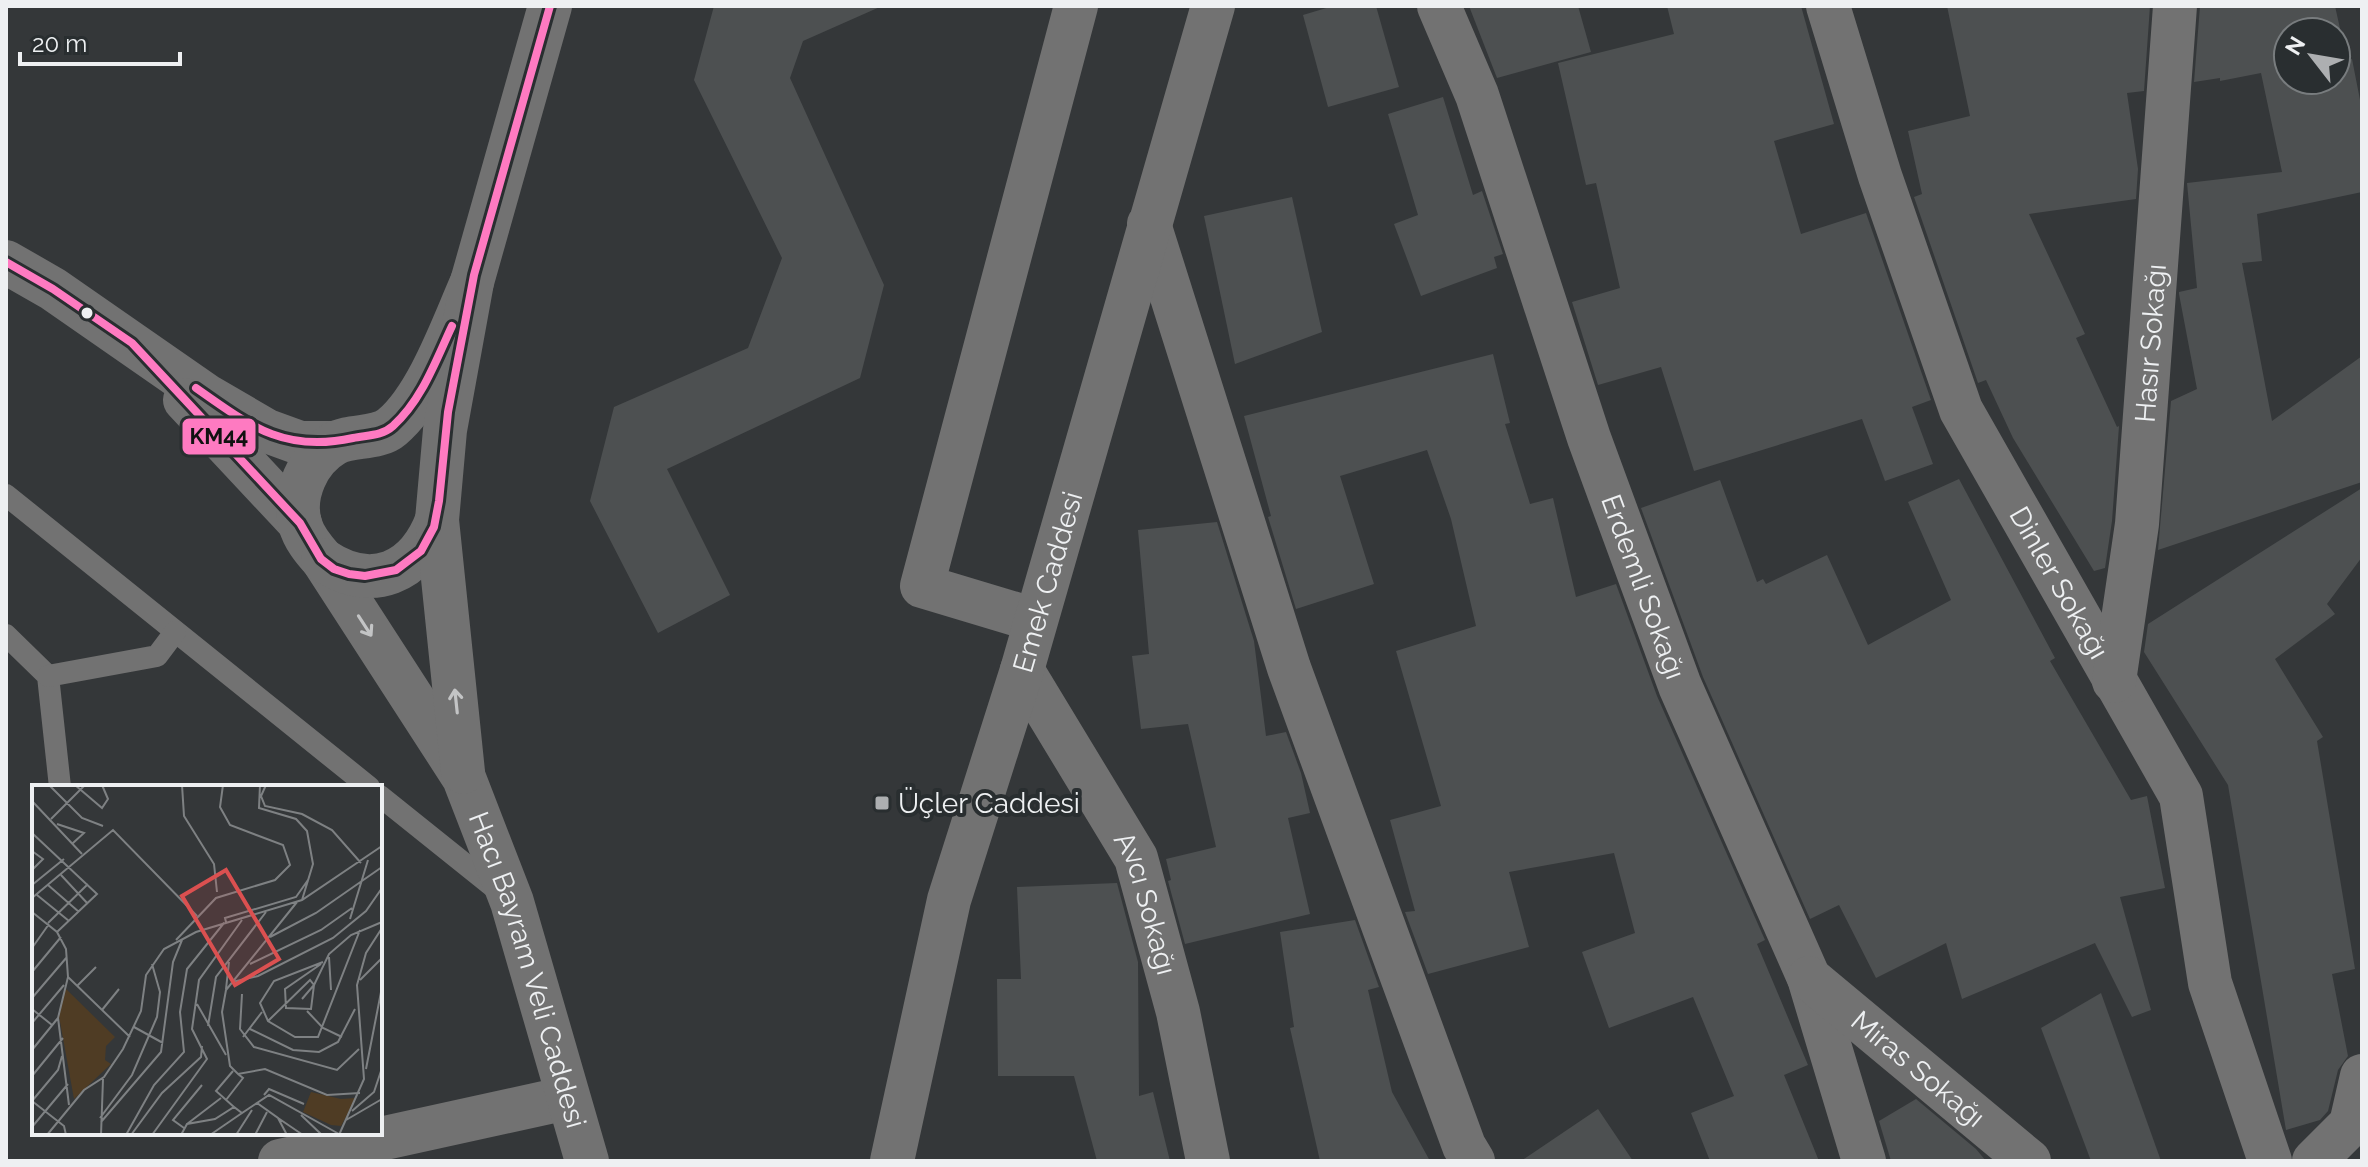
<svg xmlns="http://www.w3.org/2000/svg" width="2368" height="1167" font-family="Raleway,sans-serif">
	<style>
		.building { fill: #4d5051; fill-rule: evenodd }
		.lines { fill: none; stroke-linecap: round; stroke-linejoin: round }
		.service { stroke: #727272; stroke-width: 22 }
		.minor { stroke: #727272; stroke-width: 44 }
		.tertiary { stroke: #727272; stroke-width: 44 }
		.bus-1-casing { stroke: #292e30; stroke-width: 14 }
		.bus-1 { stroke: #fe7ac1; stroke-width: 8 }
		.oneway { stroke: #c3c4c5 }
		.bus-dot { fill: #eef0f2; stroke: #292e30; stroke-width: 3 }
		.poi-dot { fill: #adafb1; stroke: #292e30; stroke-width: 3 }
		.labels { text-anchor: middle; stroke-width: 8; stroke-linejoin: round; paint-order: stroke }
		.street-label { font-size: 28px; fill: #eef0f2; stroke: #292e30 }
		.poi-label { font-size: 28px; fill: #eef0f2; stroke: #292e30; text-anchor: start }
		.inset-road { fill: none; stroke: #7e8183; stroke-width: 2 }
		.view { fill: #db5050; fill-opacity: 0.15; stroke: #db5050; stroke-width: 4 }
		.inset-edge { fill: none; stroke: #eef0f2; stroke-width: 4 }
		.line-badge { stroke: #292e30; stroke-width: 3 }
		.pale-badge-label { font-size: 22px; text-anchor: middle; font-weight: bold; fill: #111 }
	</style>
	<rect width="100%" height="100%" fill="#343739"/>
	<g class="building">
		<polygon points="714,6 882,6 803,41 790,78 884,285 860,378 667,469 730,595 658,633 590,501 614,407 748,348 782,258 694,80"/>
		<polygon points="1333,6 1376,6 1399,87 1328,107 1303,15"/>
		<polygon points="1469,6 1578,6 1591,52 1497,78"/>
		<polygon points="1667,6 1801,6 1834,124 1774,141 1801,234 1866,213 1931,400 1912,407 1933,464 1885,481 1862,419 1694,471 1661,367 1598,385 1572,302 1620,288 1596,183 1586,185 1558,63 1674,34"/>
		<polygon points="1947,6 2150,6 2144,91 2127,93 2138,169 2136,199 2029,214 2085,334 2076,338 2117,427 2119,426 2112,521 2105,568 2094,571 2013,438 1986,380 1978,383 1914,197 1922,194 1908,131 1970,116"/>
		<path d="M 2200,6 L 2335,6 L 2347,60 L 2352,59 L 2362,110 L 2362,192 L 2257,214 L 2262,261 L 2242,263 L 2272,421 L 2362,356 L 2362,482 L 2158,550 L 2171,401 L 2197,389 L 2179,294 L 2179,292 L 2197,288 L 2187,183 L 2282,172 L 2261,73 L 2220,81 L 2220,78 L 2194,82 ZM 2288,32 L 2336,32 L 2336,80 L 2288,80 Z"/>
		<polygon points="1443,97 1473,195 1482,191 1503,254 1494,257 1497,268 1421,296 1394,224 1418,215 1388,114"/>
		<polygon points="1292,197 1322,332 1235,364 1204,216"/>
		<polygon points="1493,354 1510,423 1505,424 1530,504 1553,498 1576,597 1616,584 1657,696 1765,940 1757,944 1808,1065 1784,1075 1819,1161 1710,1161 1691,1113 1734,1096 1693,997 1609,1028 1582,952 1635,933 1614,853 1509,872 1529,947 1428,974 1405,912 1415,911 1390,820 1441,806 1396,651 1476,626 1451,519 1427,450 1340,476 1374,584 1296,609 1268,517 1271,516 1244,416"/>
		<polygon points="1959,479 2055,658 2050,661 2131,800 2147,796 2165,888 2120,897 2151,1010 2132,1017 2095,943 1962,999 1946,943 1876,978 1839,905 1810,919 1703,677 1641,508 1720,480 1757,582 1763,579 1766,584 1827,555 1868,645 1951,600 1908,502"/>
		<polygon points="2362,488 2362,557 2327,604 2335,614 2275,659 2323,737 2317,741 2355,969 2332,974 2348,1056 2338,1070 2328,1111 2320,1120 2286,1130 2228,785 2144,652 2148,624"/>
		<polygon points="1217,522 1254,641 1266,736 1286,732 1301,773 1310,813 1288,818 1310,914 1185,944 1168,881 1171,880 1166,859 1216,847 1188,724 1141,729 1132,656 1149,654 1138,530"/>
		<polygon points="1117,883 1138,962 1139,1096 1153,1092 1170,1161 1097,1161 1074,1076 998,1076 997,979 1021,979 1017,887"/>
		<polygon points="1355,920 1379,987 1368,990 1392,1092 1430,1161 1320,1161 1290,1028 1294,1027 1280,932"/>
		<polygon points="2101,993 2161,1161 2091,1161 2041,1028"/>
		<polygon points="1916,1099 1976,1149 1986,1161 1891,1161 1879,1121"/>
		<polygon points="1598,1109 1633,1161 1521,1161"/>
	</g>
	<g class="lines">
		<g class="service">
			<polyline points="6,495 369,787"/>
			<polyline points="6,635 48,676 60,787"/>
			<polyline points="48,676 157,656 175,632"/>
			<polyline points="380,796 501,893"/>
		</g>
		<g class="minor">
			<path id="s1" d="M 1439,6 L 1477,95 L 1589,438 L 1680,686 L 1809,978 L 1864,1161"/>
			<path id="s2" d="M 1828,6 L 1880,176 L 1961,410 L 2181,796 L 2210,983 L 2270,1161"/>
			<polyline points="1149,224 1289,668 1464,1146 1473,1161"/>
			<polyline points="6,262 53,289 207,396 267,431 300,443 335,443"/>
			<polyline points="185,400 300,523"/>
			<polyline points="1035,620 922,586 1076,6"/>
			<path id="s3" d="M 1022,670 L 1136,858 L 1178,1012 L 1208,1161"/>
			<path id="s4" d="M 2114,681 L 2137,524 L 2175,6"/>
			<path id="s5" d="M 1809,978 L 2029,1161"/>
			<polyline points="280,1161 567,1098"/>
			<polyline points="2314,1161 2351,1124 2362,1076"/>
		</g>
		<g class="tertiary">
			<path id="s6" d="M 472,282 C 453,325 428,397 392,427 C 377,440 351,434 334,444 C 308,459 292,494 300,524 C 304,538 313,549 323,560 L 464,778 L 512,902 L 587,1161"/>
			<path d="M 323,560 C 372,593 417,573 437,520"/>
			<polyline points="463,772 437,520 445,430 472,282 550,6"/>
			<path id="s7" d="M 892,1161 L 949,900 L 1022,670 L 1213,6"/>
		</g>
		<defs>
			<g id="bus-1">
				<polyline points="6,262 53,289 132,343 300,523 321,559 334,569 349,574 365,576 396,570 421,551 434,527 439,501 448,412 474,275 550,6"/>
				<path d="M 196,388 C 250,426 284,453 353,438 C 367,435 382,436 393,426 C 422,400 436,360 452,326"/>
			</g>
		</defs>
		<use href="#bus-1" class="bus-1-casing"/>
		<use href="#bus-1" class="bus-1"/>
	</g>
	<defs><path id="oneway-shaft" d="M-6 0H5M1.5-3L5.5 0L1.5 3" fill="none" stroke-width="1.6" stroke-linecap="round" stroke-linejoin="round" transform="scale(2)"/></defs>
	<g class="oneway">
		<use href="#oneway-shaft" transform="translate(365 626) rotate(57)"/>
		<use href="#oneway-shaft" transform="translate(456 701) rotate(-96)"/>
	</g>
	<circle class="bus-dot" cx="87" cy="313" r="7"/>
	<rect class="poi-dot" x="874" y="795" width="16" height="16" rx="4"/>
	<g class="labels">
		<g class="street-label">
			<text dy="10" stroke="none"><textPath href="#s4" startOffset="340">Hasır Sokağı</textPath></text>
			<text dy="10" stroke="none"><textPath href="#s7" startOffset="600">Emek Caddesi</textPath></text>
			<text dy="10" stroke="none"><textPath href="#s2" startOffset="624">Dinler Sokağı</textPath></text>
			<text dy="10" stroke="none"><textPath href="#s1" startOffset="616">Erdemli Sokağı</textPath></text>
			<text dy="10" stroke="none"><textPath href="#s3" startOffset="266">Avcı Sokağı</textPath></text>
			<text dy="10" stroke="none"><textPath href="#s6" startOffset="826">Hacı Bayram Veli Caddesi</textPath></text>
			<text dy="10" stroke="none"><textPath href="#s5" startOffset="142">Miras Sokağı</textPath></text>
		</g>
		<g class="poi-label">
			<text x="898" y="813">Üçler Caddesi</text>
		</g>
	</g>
	<g transform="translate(32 785)">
		<rect width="350" height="350" fill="#343739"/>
		<path d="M 33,203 L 83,252 L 74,261 L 73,275 L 79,279 L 42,314 L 27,231 ZM 279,307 L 309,314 L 324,313 L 309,341 L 299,340 L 271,327 Z" fill="#4f3c24"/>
		<path class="inset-road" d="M 17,0 L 50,33 L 71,41M 43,0 L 70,23 L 76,14 L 70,0M 150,0 L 152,31 L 182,79 L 185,107M 228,0 L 227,23 L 264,34 L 275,46 L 281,79 L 270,115M 234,0 L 229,11 L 233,21 L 270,29 L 300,45 L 329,78M 0,16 L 50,69M 19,34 L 53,0M 25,39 L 52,48 L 41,58M 0,48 L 65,109 L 25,147M 0,66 L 11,74 L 0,85M 29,90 L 56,119M 0,100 L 32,74M 16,100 L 47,127M 5,110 L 37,136M 0,113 L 81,45 L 165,131M 265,117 L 194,205 L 190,227 L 198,281 L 206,289 L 233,284 L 295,310 L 328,308M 0,127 L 25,147 L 34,164 L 36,192 L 26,233 L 37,320M 318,134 L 336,75M 194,137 L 193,133 L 264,112 L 276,95M 16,138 L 56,99M 238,152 L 284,128 L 350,82M 144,155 L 184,113 L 243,95 L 258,80 L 251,60 L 198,40 L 188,22 L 191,0M 0,163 L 17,139M 297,172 L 299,205M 291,177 L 242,196 L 228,218 L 236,236 L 263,252 L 286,252 L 328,145M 218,179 L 289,145 L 320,123M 289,179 L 253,204 L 254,223 L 279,224 L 282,200 L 297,169 L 319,150 L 350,137M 0,187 L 29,152M 36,192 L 98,252M 328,195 L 350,173M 200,197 L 226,191 L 301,153 L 334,126 L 350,103M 45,201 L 64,182M 194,204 L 197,177M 210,209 L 208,244 L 222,262 L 305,285 L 327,264M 0,213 L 35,172M 165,219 L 194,270M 0,224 L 20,240M 70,225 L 87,204M 275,226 L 291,243 L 310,252M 236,236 L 278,195 L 282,200 L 270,214M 0,238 L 32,200M 176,241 L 184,192 L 234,127M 102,242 L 131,258M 218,244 L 261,265 L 287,267 L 306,257 L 323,224M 211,252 L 230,227M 0,265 L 26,233M 334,284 L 350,202M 201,286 L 184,306 L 202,322M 0,291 L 31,253M 232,310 L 237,304 L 272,319M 194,315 L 211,293 L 206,289M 0,316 L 26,285 L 30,271M 0,316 L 32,341 L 34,350M 225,318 L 237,310 L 307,349M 320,326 L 342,307 L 350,283M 269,330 L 290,350M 68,333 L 100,290 L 125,232 L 128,207 L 120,179M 246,333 L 271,350M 314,335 L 350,314M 69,337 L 129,267 L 141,177 L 150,155M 155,339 L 189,313M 0,342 L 36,299M 152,343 L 141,335 L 170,300M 15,350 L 52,305 L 72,292 L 91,264 L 109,226 L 114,190 L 132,164 L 164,147 L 270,115 L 350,61M 69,350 L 71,294M 94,350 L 122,300 L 152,267 L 148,227 L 155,184 L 192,138M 99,350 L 130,308 L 169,272 L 170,261M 120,350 L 175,274 L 160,244 L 167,195 L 210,135M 149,350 L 155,339 L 183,334 L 202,322 L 210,328 L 225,318 L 246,333 L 255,350M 178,350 L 210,328M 204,350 L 220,325M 223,350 L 235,327M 307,350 L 332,294 L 325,200 L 334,168 L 350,143"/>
		<path class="view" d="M 194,85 L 247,174 L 203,200 L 150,111 Z"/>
		<rect width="350" height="350" class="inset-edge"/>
	</g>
	<rect class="line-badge" x="181" y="417" width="76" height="39" rx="8" fill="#fe7ac1"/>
	<g class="pale-badge-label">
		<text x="219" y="444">KM44</text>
	</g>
	<rect width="2368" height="1167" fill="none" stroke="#eef0f2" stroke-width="16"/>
	<g transform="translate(2312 56) rotate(301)"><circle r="38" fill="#292e30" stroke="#787c7e" stroke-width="2"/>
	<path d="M0-6L14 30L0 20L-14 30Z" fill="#adafb1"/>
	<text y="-12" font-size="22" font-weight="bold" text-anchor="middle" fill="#eef0f2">N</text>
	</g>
	<path d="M20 52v12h160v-12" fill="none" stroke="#eef0f2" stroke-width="4"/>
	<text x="32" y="52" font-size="24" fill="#eef0f2" stroke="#292e30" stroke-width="6" paint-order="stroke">20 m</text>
</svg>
